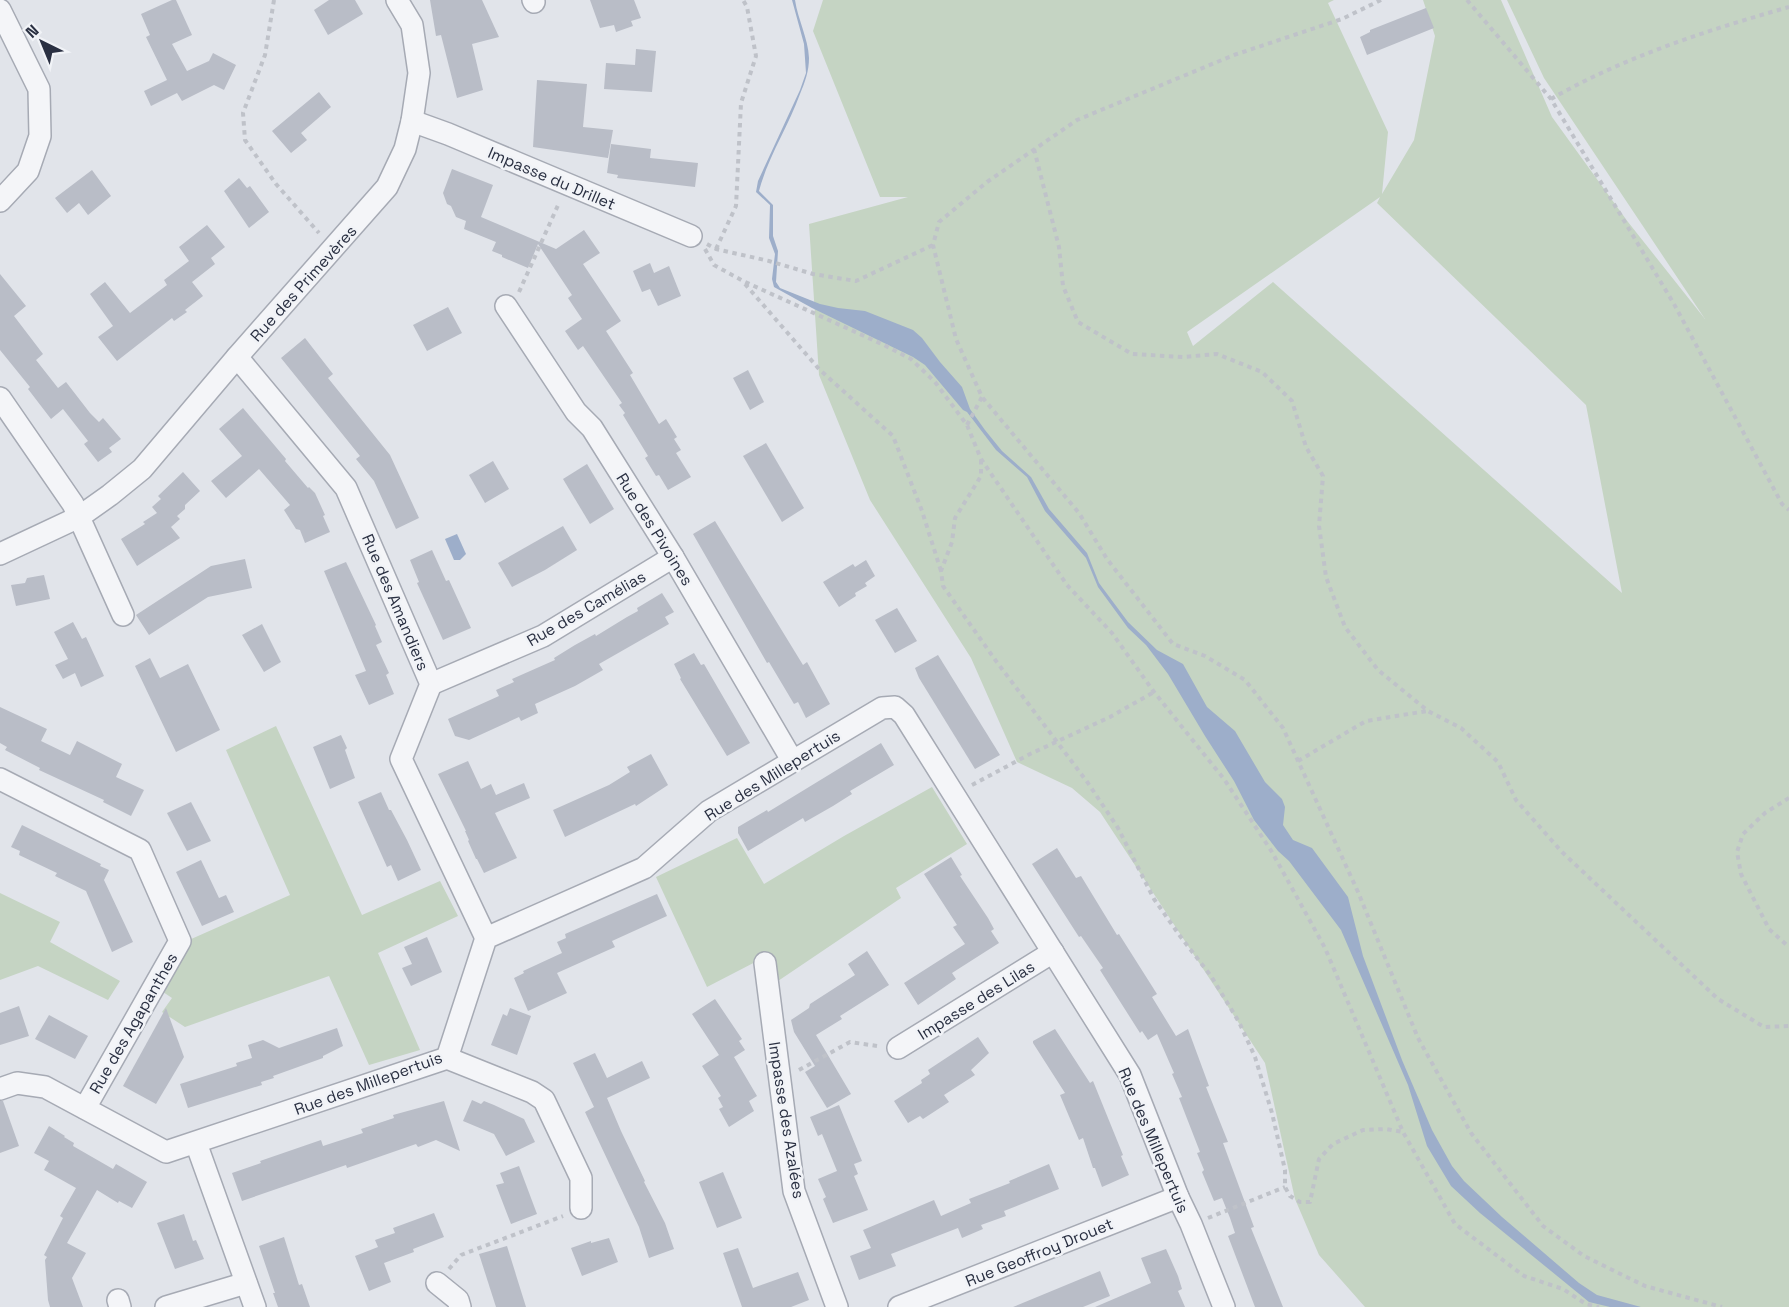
<svg xmlns="http://www.w3.org/2000/svg" width="1789" height="1307" font-family="'Space Grotesk',sans-serif">
	<style>
		.green { fill: #c5d4c3; fill-rule: evenodd }
		.water { fill: #9daeca }
		.building { fill: #b9bdc7 }
		.lines { fill: none; stroke-linecap: round; stroke-linejoin: round }
		.minor-casing { stroke: #a6aab4; stroke-width: 24 }
		.path { stroke: #bfc2c9; stroke-width: 4; stroke-dasharray: 4.5 4.5; stroke-linecap: butt }
		.minor { stroke: #f4f5f8; stroke-width: 21 }
		.labels { text-anchor: middle; stroke-width: 5; stroke-linejoin: round; paint-order: stroke }
		.street-label { font-size: 16px; fill: #2a3042; stroke: #f1f3f7 }
	</style>
	<rect width="100%" height="100%" fill="#e1e4ea"/>
	<g class="green">
		<path d="M 823,0 L 1334,0 L 1328,3 L 1388,132 L 1382,194 L 1414,140 L 1435,36 L 1423,0 L 1501,0 L 1552,117 L 1628,222 L 1705,319 L 1544,78 L 1507,0 L 1789,0 L 1789,1307 L 1365,1307 L 1319,1255 L 1295,1199 L 1265,1063 L 1100,812 L 1072,788 L 1017,762 L 971,658 L 870,500 L 819,375 L 809,224 L 908,197 L 880,197 L 813,31 ZM 1380,197 L 1377,203 L 1586,405 L 1622,593 L 1273,282 L 1193,346 L 1187,332 Z"/>
		<polygon points="276,726 362,915 440,881 458,916 378,953 420,1050 369,1065 329,976 185,1027 162,1012 172,998 160,990 189,940 290,895 226,750"/>
		<polygon points="932,787 967,844 896,888 901,898 778,981 769,955 707,987 656,877 737,838 764,884 844,836"/>
		<polygon points="0,893 60,922 50,942 120,981 108,1000 38,966 0,980"/>
	</g>
	<g class="water">
		<path d="M 792,0 L 795,0 C 798,20 808,38 809,58 C 809,71 805,82 800,94 C 788,127 768,157 759,191 L 773,205 L 773,236 L 778,251 L 776,282 L 780,288 L 820,304 L 838,308 L 865,311 L 913,330 L 922,338 L 940,362 L 962,387 L 970,409 L 985,430 L 1002,451 L 1031,477 L 1049,509 L 1087,553 L 1099,583 L 1128,622 L 1157,650 L 1183,664 L 1207,707 L 1235,731 L 1265,782 L 1282,799 L 1285,807 L 1283,825 L 1293,840 L 1312,848 L 1348,897 L 1363,956 L 1402,1060 L 1432,1130 L 1452,1166 L 1464,1181 L 1502,1217 L 1579,1283 L 1597,1295 L 1641,1307 L 1610,1307 L 1589,1302 L 1480,1213 L 1451,1186 L 1427,1146 L 1408,1085 L 1341,930 L 1289,861 L 1278,851 L 1254,820 L 1234,781 L 1205,736 L 1168,674 L 1146,645 L 1128,628 L 1098,587 L 1086,558 L 1045,511 L 1027,477 L 996,450 L 967,412 L 963,410 L 925,365 L 913,357 L 812,308 L 774,287 L 772,279 L 775,254 L 769,238 L 770,205 L 756,192 L 758,181 L 800,90 L 806,73 L 804,44 Z"/>
		<polygon points="457,534 466,554 460,560 454,560 445,539"/>
	</g>
	<g class="building">
		<polygon points="172,0 176,0 192,35 172,44 187,71 209,61 213,53 236,65 224,90 214,85 182,101 177,93 151,106 144,91 167,80 146,37 150,35 141,14"/>
		<polygon points="329,0 355,0 363,14 328,35 314,10"/>
		<polygon points="430,0 482,0 499,37 472,44 483,90 457,98 441,35 436,36"/>
		<polygon points="590,0 634,0 641,18 631,21 633,26 616,32 614,25 600,28"/>
		<polygon points="1426,8 1434,28 1367,55 1360,37 1370,32 1370,30"/>
		<polygon points="636,49 656,51 652,92 604,89 606,63 635,65"/>
		<polygon points="537,80 587,84 583,127 613,130 608,158 533,147"/>
		<polygon points="319,92 331,107 301,133 307,140 291,153 272,131"/>
		<polygon points="611,144 651,149 650,158 698,163 695,187 617,178 618,175 607,173"/>
		<polygon points="452,169 493,185 481,217 556,249 584,230 600,253 583,264 621,321 606,331 633,373 630,375 659,424 666,419 677,437 674,439 681,450 676,453 691,477 668,490 659,475 656,476 645,458 648,456 623,415 625,413 619,405 622,403 583,346 578,350 565,331 582,319 568,298 572,295 538,244 528,268 502,257 502,255 492,251 496,242 464,229 466,221 456,217 451,206 447,204 443,193"/>
		<polygon points="92,170 111,196 88,215 79,203 67,213 55,198"/>
		<polygon points="239,178 247,188 250,186 269,212 249,228 224,191"/>
		<polygon points="207,225 225,247 211,258 215,264 192,282 203,296 185,310 187,312 174,321 172,318 117,361 98,337 113,326 90,294 105,282 130,313 167,285 164,280 189,261 179,247"/>
		<polygon points="650,263 654,273 669,266 681,296 658,306 650,289 642,292 633,271"/>
		<polygon points="0,274 26,306 14,316 43,354 36,360 58,388 66,382 90,413 99,422 103,418 121,439 109,448 112,452 98,462 84,444 88,441 63,409 51,419 28,389 30,387 0,350"/>
		<polygon points="448,307 462,333 427,351 413,325"/>
		<polygon points="305,338 333,374 328,378 390,455 419,518 396,529 374,481 356,459 360,456 281,358"/>
		<polygon points="748,370 764,402 750,410 733,378"/>
		<polygon points="243,408 286,459 285,461 308,488 309,487 315,493 325,515 323,516 330,532 305,543 300,530 296,529 284,510 290,505 259,469 226,498 211,481 242,456 219,429"/>
		<polygon points="766,443 804,508 782,522 743,456"/>
		<polygon points="493,461 509,489 485,503 469,475"/>
		<polygon points="587,464 614,509 590,524 563,479"/>
		<polygon points="183,472 200,491 185,505 185,509 177,516 180,519 171,527 180,538 137,566 121,539 145,524 143,522 157,513 152,507 161,499 158,496"/>
		<polygon points="715,521 803,665 807,662 830,704 806,718 798,702 794,704 769,662 767,663 693,534"/>
		<polygon points="563,526 577,550 545,570 512,587 498,563"/>
		<polygon points="432,550 446,581 449,580 471,628 443,640 417,583 419,582 410,560"/>
		<polygon points="245,559 252,588 208,597 149,635 136,615 211,566"/>
		<polygon points="866,560 875,576 865,583 867,586 855,593 856,596 839,607 823,582 853,564 855,567"/>
		<polygon points="346,562 376,625 375,626 382,642 376,645 389,673 386,675 394,694 369,705 355,675 366,671 324,571"/>
		<polygon points="44,575 50,599 16,606 11,585 25,583 27,578"/>
		<polygon points="662,593 674,612 665,617 669,624 599,664 603,670 575,686 535,704 538,713 521,721 519,717 469,740 455,736 448,719 499,696 496,690 514,682 512,679 555,660 554,658 575,645 595,634 596,636 627,617 638,611 637,608"/>
		<polygon points="897,608 917,641 895,653 875,620"/>
		<polygon points="73,622 82,639 86,637 104,676 81,687 75,673 63,679 55,665 68,659 54,632"/>
		<polygon points="262,624 281,662 264,672 242,635"/>
		<polygon points="694,653 701,665 704,664 750,743 727,756 680,679 681,678 674,664"/>
		<polygon points="938,655 1000,755 975,769 919,678 915,668"/>
		<polygon points="150,658 160,678 188,664 220,730 176,752 135,666"/>
		<polygon points="0,707 47,729 41,741 70,755 77,741 122,764 116,777 144,790 131,816 103,802 104,800 39,770 40,768 5,750 7,747 0,743"/>
		<polygon points="341,735 347,748 345,750 355,778 330,789 313,747"/>
		<polygon points="881,743 894,765 850,791 852,794 833,806 805,822 803,818 748,851 738,833 738,827 767,810 768,812"/>
		<polygon points="651,754 668,785 636,806 635,804 565,837 553,810 609,785 630,772 627,767"/>
		<polygon points="468,761 481,789 491,784 496,795 524,783 530,798 495,813 517,858 484,873 477,859 476,859 468,841 469,840 465,831 466,831 438,774"/>
		<polygon points="381,792 389,810 391,810 407,840 421,870 398,881 391,865 387,867 358,802"/>
		<polygon points="191,802 211,841 187,851 167,813"/>
		<polygon points="22,825 101,864 100,866 109,870 104,880 133,942 112,952 86,891 55,876 57,873 19,855 20,851 11,847"/>
		<polygon points="1057,848 1076,878 1081,876 1117,935 1119,934 1157,994 1152,997 1176,1036 1188,1029 1209,1086 1206,1087 1228,1142 1223,1143 1254,1227 1251,1228 1283,1307 1255,1307 1228,1236 1235,1233 1230,1218 1222,1198 1214,1201 1202,1172 1204,1170 1197,1153 1200,1152 1179,1098 1182,1097 1172,1074 1174,1073 1157,1034 1148,1040 1142,1031 1140,1033 1100,970 1103,968 1081,936 1079,937 1032,864"/>
		<polygon points="951,857 962,875 960,876 988,918 994,929 991,931 999,943 952,973 956,979 918,1005 904,983 965,944 953,927 957,925 924,874"/>
		<polygon points="201,860 219,898 226,895 234,912 202,926 176,872"/>
		<polygon points="657,894 667,916 612,941 615,947 557,973 567,993 528,1011 514,978 524,973 523,971 562,953 557,942 566,938 565,934"/>
		<polygon points="427,937 442,972 411,986 402,968 412,964 404,947"/>
		<polygon points="867,951 889,985 840,1016 842,1019 816,1035 851,1094 827,1108 805,1072 815,1066 794,1032 791,1020 809,1008 810,1004 855,975 848,964"/>
		<polygon points="715,999 742,1039 739,1041 745,1050 734,1057 757,1096 749,1101 754,1111 729,1127 719,1109 723,1107 718,1098 721,1096 702,1066 719,1055 692,1014"/>
		<polygon points="19,1006 29,1036 0,1045 0,1013"/>
		<polygon points="166,1008 184,1057 156,1104 123,1086"/>
		<polygon points="510,1008 531,1016 517,1055 491,1045 503,1014 507,1016"/>
		<polygon points="49,1015 88,1036 75,1059 35,1039"/>
		<polygon points="337,1028 343,1046 323,1056 323,1058 273,1076 274,1078 261,1082 262,1085 188,1108 180,1084 237,1066 236,1063 252,1058 248,1045 263,1040 279,1048"/>
		<polygon points="1055,1029 1090,1083 1093,1081 1123,1155 1121,1156 1129,1175 1102,1187 1095,1168 1093,1168 1083,1138 1079,1140 1060,1095 1065,1093 1033,1043 1033,1041"/>
		<polygon points="978,1037 989,1053 971,1070 975,1075 944,1095 949,1102 923,1119 920,1116 908,1123 894,1101 922,1083 921,1080 930,1074 928,1070"/>
		<polygon points="595,1053 607,1078 642,1061 650,1078 607,1098 621,1131 645,1181 644,1182 665,1223 674,1249 649,1258 639,1227 585,1112 594,1107 573,1063"/>
		<polygon points="472,1100 481,1104 484,1101 494,1105 524,1119 535,1142 506,1156 494,1134 463,1121"/>
		<polygon points="0,1101 3,1101 19,1146 0,1153"/>
		<polygon points="444,1101 460,1151 436,1140 418,1147 416,1144 347,1168 346,1165 242,1201 232,1173 261,1163 260,1161 321,1140 323,1146 363,1133 361,1129 394,1118 393,1115"/>
		<polygon points="839,1105 862,1161 854,1164 858,1174 854,1176 868,1210 833,1223 823,1199 826,1197 818,1179 837,1171 822,1134 818,1136 810,1117"/>
		<polygon points="49,1126 65,1136 64,1137 74,1143 73,1146 113,1169 116,1164 147,1182 132,1208 119,1201 118,1203 97,1190 67,1243 86,1253 72,1278 83,1307 50,1307 48,1300 45,1260 47,1257 44,1255 63,1218 60,1216 76,1188 44,1170 49,1161 34,1153"/>
		<polygon points="1049,1164 1059,1189 1004,1211 1006,1216 981,1225 983,1229 962,1238 958,1228 891,1254 896,1266 859,1280 850,1256 871,1248 863,1230 934,1200 941,1216 971,1203 969,1199 1010,1183 1009,1181"/>
		<polygon points="519,1166 537,1214 511,1224 496,1185 504,1183 500,1173"/>
		<polygon points="723,1172 742,1218 717,1228 699,1182"/>
		<polygon points="434,1213 444,1237 413,1249 414,1252 384,1263 391,1282 369,1291 355,1256 378,1247 375,1240 395,1233 393,1228"/>
		<polygon points="184,1214 193,1241 196,1240 204,1259 175,1269 157,1223"/>
		<polygon points="284,1237 299,1285 302,1284 310,1307 278,1307 273,1293 275,1293 259,1246"/>
		<polygon points="609,1238 618,1262 582,1276 571,1248 591,1241 591,1243"/>
		<polygon points="507,1246 526,1307 496,1307 479,1254"/>
		<polygon points="738,1248 753,1288 798,1272 809,1300 791,1307 742,1307 723,1253"/>
		<polygon points="1166,1249 1178,1276 1182,1289 1178,1291 1185,1307 1095,1307 1151,1283 1141,1258"/>
		<polygon points="1100,1271 1110,1296 1083,1307 1013,1307"/>
	</g>
	<g class="lines">
		<defs>
			<g id="minor">
				<polyline points="533,0 534,2"/>
				<polyline points="0,10 39,89 40,136 28,171 0,201"/>
				<polyline points="412,121 448,134 691,236"/>
				<polyline points="506,306 576,412 592,428 673,557 792,760"/>
				<polyline points="237,357 346,488 431,684 401,759 486,938"/>
				<polyline points="0,398 73,504 123,615"/>
				<polyline points="0,554 79,517 110,495 142,469 237,357 387,187 405,149 412,121 419,73 412,25 397,0"/>
				<polyline points="431,684 543,636 673,557"/>
				<polyline points="0,779 140,850 180,941 85,1108"/>
				<polyline points="765,963 794,1191 837,1307"/>
				<polyline points="898,1048 1053,952"/>
				<polyline points="447,1058 532,1092 544,1100 581,1178 581,1208"/>
				<polyline points="0,1089 17,1083 45,1087 166,1152 447,1058 486,938 644,868 709,811 882,708 895,707 904,715 1130,1075 1178,1197 1191,1224 1224,1307"/>
				<polyline points="196,1143 255,1307"/>
				<polyline points="437,1283 458,1300 460,1307"/>
				<polyline points="118,1300 120,1307"/>
				<polyline points="166,1307 246,1283"/>
				<polyline points="899,1307 1178,1197"/>
			</g>
		</defs>
		<use href="#minor" class="minor-casing"/>
		<g class="path">
			<polyline points="274,0 265,55 243,113 245,140 276,184 319,233"/>
			<polyline points="1381,0 1342,19 1234,55 1077,120 987,182 939,222 933,245 956,339 982,397 1079,513 1107,559 1173,644 1205,656 1245,680 1283,728 1358,892 1418,1038 1471,1133 1543,1226 1584,1256 1645,1286 1722,1307"/>
			<polyline points="1467,0 1551,99 1674,304 1782,504 1789,510"/>
			<path d="M 1551,99 C 1624,57 1708,30 1789,7"/>
			<polyline points="1034,149 1059,247 1063,286 1078,322 1132,354 1183,357 1217,354 1262,372 1292,401 1306,447 1323,476 1319,526 1326,577 1345,627 1378,670 1428,711 1461,728 1498,762 1516,800 1562,852 1718,999 1764,1027 1789,1026"/>
			<polyline points="707,244 716,249 769,261 813,274 856,281 933,245"/>
			<polyline points="705,249 714,265 743,281 884,345 911,359 935,382 967,425 981,459 1067,585 1112,633 1154,692 1224,779 1272,852 1325,948 1403,1132 1455,1224 1524,1276 1563,1289 1586,1304 1599,1307"/>
			<polyline points="716,249 736,206 741,103 756,56 747,7 743,0"/>
			<polyline points="745,284 819,369 893,436 922,511 941,571"/>
			<polyline points="519,292 559,203"/>
			<polyline points="967,425 982,397"/>
			<polyline points="981,460 981,476 955,518 952,542 941,571 943,586 996,661 1088,783 1118,828 1154,899 1180,936 1211,976 1239,1022 1255,1057 1272,1113 1285,1170 1285,1187 1290,1196 1300,1202 1310,1202 1319,1159 1333,1144 1363,1130 1386,1129 1403,1132"/>
			<polyline points="1298,761 1366,721 1427,711"/>
			<polyline points="972,785 1030,754 1110,717 1154,692"/>
			<polyline points="1789,798 1765,813 1743,834 1737,852 1741,874 1769,929 1789,947"/>
			<polyline points="799,1070 850,1042 877,1046"/>
			<polyline points="1208,1218 1285,1187"/>
			<polyline points="449,1269 461,1255 563,1216"/>
		</g>
		<use href="#minor" class="minor"/>
	</g>
	<g class="labels">
		<g class="street-label">
			<text transform="translate(552 178) rotate(23)" y="6">Impasse du Drillet</text>
			<text transform="translate(303 283) rotate(-48)" y="6">Rue des Primevères</text>
			<text transform="translate(655 529) rotate(58)" y="6">Rue des Pivoines</text>
			<text transform="translate(396 602) rotate(67)" y="6">Rue des Amandiers</text>
			<text transform="translate(586 608) rotate(-30)" y="6">Rue des Camélias</text>
			<text transform="translate(772 775) rotate(-32)" y="6">Rue des Millepertuis</text>
			<text transform="translate(976 1000) rotate(-32)" y="6">Impasse des Lilas</text>
			<text transform="translate(133 1023) rotate(-60)" y="6">Rue des Agapanthes</text>
			<text transform="translate(368 1083) rotate(-20)" y="6">Rue des Millepertuis</text>
			<text transform="translate(787 1120) rotate(81)" y="6">Impasse des Azalées</text>
			<text transform="translate(1154 1140) rotate(67)" y="6">Rue des Millepertuis</text>
			<text transform="translate(1039 1252) rotate(-22)" y="6">Rue Geoffroy Drouet</text>
		</g>
	</g>
	<g transform="translate(42 42) rotate(317)" stroke="#f1f3f7" stroke-width="4.5" paint-order="stroke">
	<path d="M0-4.5L10 22L0 15L-10 22Z" fill="#2a3042"/>
	<text y="-9" font-size="16" font-weight="bold" text-anchor="middle" fill="#2a3042">N</text>
	</g>
</svg>
